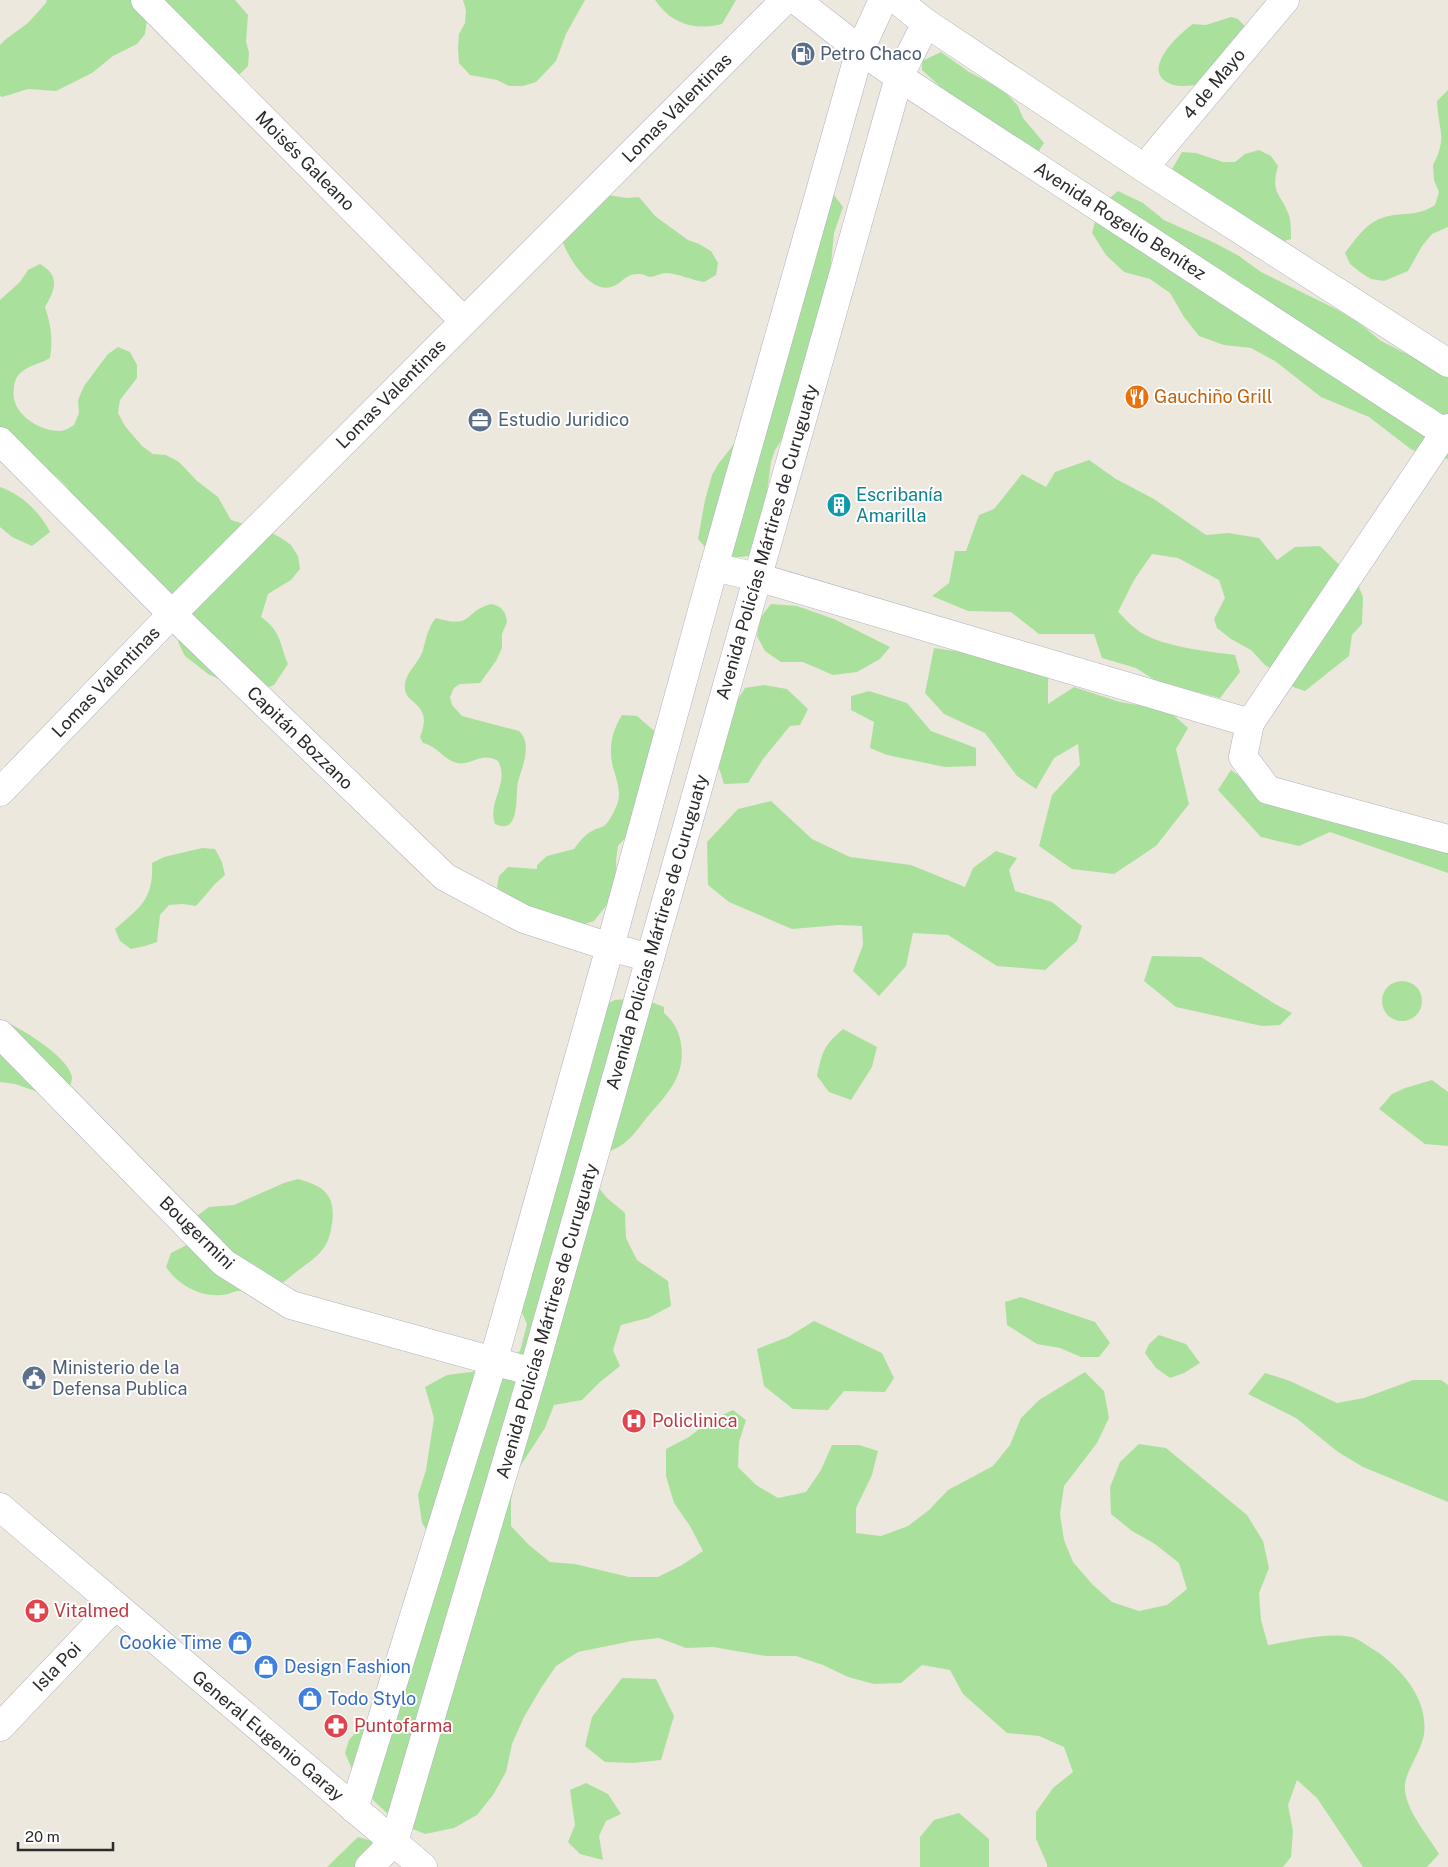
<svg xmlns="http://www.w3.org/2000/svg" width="1448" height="1867" font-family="'Public Sans',sans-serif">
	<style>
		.green { fill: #a9e19c }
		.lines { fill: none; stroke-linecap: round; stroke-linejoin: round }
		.minor-casing { stroke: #b1b1be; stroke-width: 29 }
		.minor { stroke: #fff; stroke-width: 28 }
		.labels { text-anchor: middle; stroke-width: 4; stroke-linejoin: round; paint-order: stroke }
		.service-label { font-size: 18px; fill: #4e5e75; stroke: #fff; text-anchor: start }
		.street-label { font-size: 18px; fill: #2b2b2b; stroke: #fff }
		.food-label { font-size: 18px; fill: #c56008; stroke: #fff; text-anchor: start }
		.culture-label { font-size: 18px; fill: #0d838f; stroke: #fff; text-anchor: start }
		.health-label { font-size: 18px; fill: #be3a42; stroke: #fff; text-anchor: start }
		.shop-label { font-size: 18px; fill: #366cbe; stroke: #fff; text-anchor: start }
	</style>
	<rect width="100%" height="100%" fill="#ece8de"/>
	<g class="green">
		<polygon points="47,0 235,0 248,15 246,41 249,53 248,66 239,75 147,20 145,34 137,44 113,56 92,73 56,91 28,89 2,97 0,96 0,45 6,39 28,23 46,3"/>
		<polygon points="463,0 585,0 566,34 556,61 536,82 523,86 509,86 497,80 470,75 459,63 458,48 459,34 465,23 466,10"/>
		<path d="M 655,0 L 736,0 L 722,24 C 695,31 671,24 655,0 Z"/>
		<path d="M 1231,17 L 1238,19 L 1247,28 L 1209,83 C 1198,84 1184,88 1174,85 C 1137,74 1177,35 1193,24 L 1206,25 Z"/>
		<polygon points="941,52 969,72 1004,90 1018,106 1023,118 1044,143 1037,154 955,100 922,70 922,61"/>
		<path d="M 1448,90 L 1448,227 L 1432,234 L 1422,246 L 1408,271 L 1384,281 L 1371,279 L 1360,272 L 1350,264 L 1345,253 C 1355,240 1366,223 1382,218 C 1402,211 1415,218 1435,205 L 1439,192 L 1434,180 L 1433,165 C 1448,137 1438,130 1437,101 Z"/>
		<path d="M 1259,150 L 1271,156 L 1278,166 C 1270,194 1281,193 1289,215 C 1291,223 1291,230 1291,239 L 1278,243 L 1168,176 L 1182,152 L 1196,153 L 1223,162 L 1235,162 L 1245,154 Z"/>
		<polygon points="1118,191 1143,203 1164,220 1215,243 1239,256 1261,272 1336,309 1359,323 1381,341 1405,353 1431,362 1448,364 1448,459 1412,450 1369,417 1321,397 1275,361 1251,348 1224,345 1199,336 1184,317 1170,293 1150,279 1124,272 1106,255 1092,233 1099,207"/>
		<path d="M 601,194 L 627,198 L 639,197 L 655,216 L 688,240 L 699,244 L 711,251 L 718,263 L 716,275 L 704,282 C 692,280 679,274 666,273 C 661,273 656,276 651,277 C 647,277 644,274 640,274 C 628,273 624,280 616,285 C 592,299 566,255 561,237 Z"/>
		<path d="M 821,194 L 834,195 L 843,207 L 834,233 L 830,273 L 783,438 L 775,450 L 771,462 L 759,554 C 734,559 715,561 698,539 L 705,500 L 712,475 L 719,463 L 746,429 Z"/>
		<path d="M 40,264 C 43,266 48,269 50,272 C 59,283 51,297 45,307 C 51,325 53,339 50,358 C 38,365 24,366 17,377 C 15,380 14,384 14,388 C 9,412 38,431 60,431 C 64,431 69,428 74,425 L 79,413 L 78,400 L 84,386 L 108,354 L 118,347 L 130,352 L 137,365 L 137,378 L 120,400 L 118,413 L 125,426 L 142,446 L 153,454 L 166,455 L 179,462 L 197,481 L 218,497 L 231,520 L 244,524 L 258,525 L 281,538 L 291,545 L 298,556 L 300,569 L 291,580 L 268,594 L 261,617 C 282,632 279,643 288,664 L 274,685 L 261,690 L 221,680 L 208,674 L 185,656 L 179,644 L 175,630 L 75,500 L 67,487 L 57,477 L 0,450 L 0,300 L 20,282 L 28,270 Z"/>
		<path d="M 1089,460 L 1116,479 L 1154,499 L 1206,535 L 1228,533 L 1259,538 L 1277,560 L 1295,547 L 1320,546 L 1357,582 L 1363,597 L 1362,624 L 1352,635 L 1349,656 L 1305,691 L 1293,687 L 1285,677 L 1265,665 L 1251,650 L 1231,639 L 1217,628 L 1214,619 L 1225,598 L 1219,580 L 1178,558 L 1152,554 L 1134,580 L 1118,612 C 1124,617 1129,624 1135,628 C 1157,647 1207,651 1235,655 L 1240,672 L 1220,698 L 1158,682 L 1136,668 L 1102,658 L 1094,634 L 1039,634 L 1011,612 L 968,611 L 932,596 L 949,583 L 955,551 L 966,551 L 979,515 L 994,509 L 1022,474 L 1046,487 L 1055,472 Z"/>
		<path d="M 0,487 C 21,494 40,512 50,532 L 32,546 L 12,537 L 0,527 Z"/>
		<path d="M 491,604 C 502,606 506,612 507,622 L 502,634 L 502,648 L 496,661 L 480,683 L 460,684 L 454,688 L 450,697 L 452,705 L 462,716 L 519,731 C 533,744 522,767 518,782 C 515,796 521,836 495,824 C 487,802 510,783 498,761 C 481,751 472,766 457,763 C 444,760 437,746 423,743 L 420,737 C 434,703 406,705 405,689 C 403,674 419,664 423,650 C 426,639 428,627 436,618 C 475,629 462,612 491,604 Z"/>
		<polygon points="771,604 797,606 834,619 890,647 880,659 857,672 833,675 803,662 781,662 765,651 757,636 760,618"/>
		<polygon points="934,648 969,653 1048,675 1048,704 1074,687 1120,702 1168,710 1188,728 1176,749 1189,804 1156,846 1114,874 1072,869 1039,846 1052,795 1080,765 1078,744 1054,758 1036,789 1017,776 985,733 944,714 925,693"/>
		<polygon points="764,685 787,689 808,709 800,725 790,726 763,759 748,783 724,784 716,758 736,702 745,688"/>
		<polygon points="869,691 907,703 931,731 976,748 976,766 945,767 887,755 870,748 874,722 851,710 851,696"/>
		<path d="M 622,715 L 637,716 L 659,735 L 627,836 L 618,846 L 616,860 L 617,892 L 594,921 L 581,925 L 500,901 L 497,888 L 499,876 L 508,867 L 537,869 L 537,865 L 547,856 L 574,849 C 580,841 585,834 594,830 C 597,828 602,828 605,825 C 610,821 616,808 618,802 C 621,789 616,779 613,767 C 608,748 612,731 622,715 Z"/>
		<polygon points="1231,770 1259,790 1448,845 1448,873 1330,832 1299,846 1261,837 1218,790"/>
		<polygon points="771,801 812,839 850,857 911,865 965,887 973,868 996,851 1017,858 1009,870 1015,891 1052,902 1082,926 1077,941 1045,970 997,966 948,935 913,933 906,966 879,996 853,971 863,945 862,926 839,925 792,929 729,902 708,885 707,842 738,809"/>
		<path d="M 202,848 L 215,849 L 222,862 L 225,875 L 215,884 L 196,906 L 183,904 L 169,905 L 160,915 L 157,942 L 145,946 L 131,949 L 120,941 L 115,929 C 139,908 154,900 152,863 L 164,857 Z"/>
		<polygon points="1152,956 1201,957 1275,1004 1292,1013 1280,1025 1262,1026 1176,1007 1144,981"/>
		<circle cx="1402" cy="1001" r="20"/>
		<path d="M 641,998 L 664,1007 L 664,1013 C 684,1029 687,1061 674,1083 C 667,1095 657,1106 648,1116 C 635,1133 624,1150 601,1153 L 591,1178 L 607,1198 L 625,1213 L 626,1238 L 637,1260 L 668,1281 L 671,1306 L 648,1318 L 621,1325 L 613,1350 L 620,1366 L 600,1382 L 582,1400 L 554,1405 L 545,1428 L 517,1471 L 511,1500 L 511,1526 L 529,1545 L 550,1562 L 575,1564 L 629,1577 L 658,1577 L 682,1565 L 703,1551 L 690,1526 L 674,1503 L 666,1476 L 666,1449 L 689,1437 L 709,1421 L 733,1410 L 746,1420 L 739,1442 L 738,1467 L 756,1485 L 778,1498 L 806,1492 L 821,1470 L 832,1445 L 859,1445 L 878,1451 L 872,1475 L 856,1508 L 856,1533 L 881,1536 L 908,1526 L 929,1510 L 948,1490 L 993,1466 L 1010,1445 L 1021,1418 L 1039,1400 L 1085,1372 L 1104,1391 L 1109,1418 L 1097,1443 L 1064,1486 L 1060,1514 L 1064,1540 L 1073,1562 L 1092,1584 L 1112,1602 L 1139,1611 L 1167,1605 L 1187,1589 L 1179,1563 L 1155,1544 L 1132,1531 L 1111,1514 L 1110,1487 L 1120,1462 L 1139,1444 L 1166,1448 L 1247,1515 L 1263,1541 L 1269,1568 L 1259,1593 L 1261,1620 L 1268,1645 C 1295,1641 1325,1632 1351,1637 C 1357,1638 1363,1643 1368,1646 C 1397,1663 1429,1697 1424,1734 C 1422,1750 1407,1769 1405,1784 C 1403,1808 1427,1834 1439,1854 L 1427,1867 L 1363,1867 L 1317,1798 L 1297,1780 L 1288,1805 L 1293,1831 L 1291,1857 L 1283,1867 L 1047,1867 L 1047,1864 L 1036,1839 L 1036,1812 L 1053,1788 L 1073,1772 L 1064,1747 L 1039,1736 L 1007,1733 L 963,1694 L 950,1670 L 922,1665 L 901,1683 L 874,1684 L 848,1677 L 823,1665 L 796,1656 L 766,1656 L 713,1647 L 686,1648 L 659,1638 L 632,1641 L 578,1652 L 556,1666 L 541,1688 L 524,1717 L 512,1744 L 506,1772 L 493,1795 L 477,1815 L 454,1828 L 425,1834 L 398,1823 L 377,1804 L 358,1783 L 345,1753 L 349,1740 L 385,1700 L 438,1549 L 422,1523 L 418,1495 L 426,1470 L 434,1418 L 425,1387 L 447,1375 L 501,1368 L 520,1351 L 527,1324 L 516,1299 L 541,1162 L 542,1136 L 554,1111 L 590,1011 L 615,1000 Z"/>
		<path d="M 0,1019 C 19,1027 68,1056 72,1077 C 72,1082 69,1088 68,1092 L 41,1093 L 15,1084 L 0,1082 Z"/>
		<path d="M 843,1029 L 877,1047 L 872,1067 L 851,1100 L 829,1092 L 817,1076 C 822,1052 824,1045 843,1029 Z"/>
		<polygon points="1432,1080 1448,1092 1448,1146 1425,1144 1379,1109 1392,1094 1405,1088"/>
		<path d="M 298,1179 C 325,1186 336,1196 332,1224 C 330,1234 329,1241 323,1249 C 317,1257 308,1263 300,1269 C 292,1275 284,1283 275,1287 C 262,1292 250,1290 237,1291 C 232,1292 227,1295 222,1295 C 200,1297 178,1285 166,1267 L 171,1253 L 193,1242 L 198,1215 L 209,1207 L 234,1205 L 284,1183 Z"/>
		<polygon points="1021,1297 1095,1322 1110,1343 1099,1357 1081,1357 1060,1348 1037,1344 1007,1325 1005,1302"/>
		<polygon points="814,1321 882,1353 894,1378 885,1392 844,1391 828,1410 793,1409 764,1386 757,1349 788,1337"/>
		<polygon points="1159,1335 1186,1344 1200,1363 1184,1373 1170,1378 1156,1368 1145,1353 1149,1344"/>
		<polygon points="1265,1373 1290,1381 1337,1403 1364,1398 1413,1380 1441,1380 1448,1385 1448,1502 1363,1467 1338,1452 1296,1418 1248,1394"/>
		<polygon points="622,1678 656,1679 674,1716 661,1760 633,1763 605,1762 585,1746 592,1717"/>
		<polygon points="586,1783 608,1794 621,1814 606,1821 599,1836 603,1860 580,1854 568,1842 575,1825 570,1790"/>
		<polygon points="959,1813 989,1839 989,1867 920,1867 920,1837 934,1820"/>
		<polygon points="358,1837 379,1843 390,1867 327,1867"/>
	</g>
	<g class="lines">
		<defs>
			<g id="minor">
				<polyline points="145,0 464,321"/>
				<polyline points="796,0 860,50 899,77 1448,435"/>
				<polyline points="897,0 926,23 1144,168 1448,363"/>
				<polyline points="1144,168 1285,0"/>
				<polyline points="0,441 172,614 445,877 524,919 610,947 650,958"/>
				<polyline points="714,567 757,577 1250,723 1243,757 1268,790 1448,839"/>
				<polyline points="1250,723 1448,428"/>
				<polyline points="0,792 172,614 785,0"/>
				<polyline points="0,1034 224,1263 291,1305 533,1372"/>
				<polyline points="0,1507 423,1867"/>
				<polyline points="0,1727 115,1606"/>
				<polyline points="354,1809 493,1362 610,947 714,567 860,50 883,0"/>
				<polyline points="369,1867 394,1842 533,1372 899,77 926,23"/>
			</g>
		</defs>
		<use href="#minor" class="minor-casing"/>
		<use href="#minor" class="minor"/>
	</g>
	<defs>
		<symbol id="fuel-disc" viewBox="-11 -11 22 22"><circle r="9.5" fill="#5c6f8a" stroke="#fff"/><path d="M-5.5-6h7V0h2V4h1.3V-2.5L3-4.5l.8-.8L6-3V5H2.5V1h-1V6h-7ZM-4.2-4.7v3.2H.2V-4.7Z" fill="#fff"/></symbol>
		<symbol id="restaurant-disc" viewBox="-11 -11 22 22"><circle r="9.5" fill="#e8710a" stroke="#fff"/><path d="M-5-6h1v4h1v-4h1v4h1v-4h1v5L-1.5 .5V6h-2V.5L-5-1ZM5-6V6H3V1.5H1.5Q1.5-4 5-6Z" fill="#fff"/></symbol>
		<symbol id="office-disc" viewBox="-11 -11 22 22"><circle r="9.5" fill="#5c6f8a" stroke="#fff"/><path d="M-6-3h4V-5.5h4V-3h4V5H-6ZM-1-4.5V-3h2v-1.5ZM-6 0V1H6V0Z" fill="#fff"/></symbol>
		<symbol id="building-disc" viewBox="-11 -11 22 22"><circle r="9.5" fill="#0f9aa8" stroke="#fff"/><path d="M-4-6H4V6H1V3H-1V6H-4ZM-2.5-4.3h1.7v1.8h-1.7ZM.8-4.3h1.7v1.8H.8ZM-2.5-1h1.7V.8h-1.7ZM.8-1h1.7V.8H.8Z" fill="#fff"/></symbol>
		<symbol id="civic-disc" viewBox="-11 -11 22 22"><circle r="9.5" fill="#5c6f8a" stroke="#fff"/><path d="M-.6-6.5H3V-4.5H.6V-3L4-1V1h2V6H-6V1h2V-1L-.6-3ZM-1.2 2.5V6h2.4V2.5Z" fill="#fff"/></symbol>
		<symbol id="hospital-disc" viewBox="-11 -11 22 22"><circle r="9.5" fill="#e0444e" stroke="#fff"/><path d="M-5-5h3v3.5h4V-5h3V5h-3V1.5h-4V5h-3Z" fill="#fff"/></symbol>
		<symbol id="pharmacy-disc" viewBox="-11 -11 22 22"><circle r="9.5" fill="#e0444e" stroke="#fff"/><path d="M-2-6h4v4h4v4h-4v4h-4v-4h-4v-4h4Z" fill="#fff"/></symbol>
		<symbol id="shop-disc" viewBox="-11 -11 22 22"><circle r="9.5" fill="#3f7fe0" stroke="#fff"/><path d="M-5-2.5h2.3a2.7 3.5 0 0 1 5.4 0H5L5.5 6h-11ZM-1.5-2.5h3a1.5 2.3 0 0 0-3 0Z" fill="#fff"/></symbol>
	</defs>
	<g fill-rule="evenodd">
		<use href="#fuel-disc" x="789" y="40" width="28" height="28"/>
		<use href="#restaurant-disc" x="1123" y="383" width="28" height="28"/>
		<use href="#office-disc" x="466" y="406" width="28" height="28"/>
		<use href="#building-disc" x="825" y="491" width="28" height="28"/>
		<use href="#civic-disc" x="20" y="1364" width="28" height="28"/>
		<use href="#hospital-disc" x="620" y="1407" width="28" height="28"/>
		<use href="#pharmacy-disc" x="23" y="1597" width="28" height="28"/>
		<use href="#shop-disc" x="226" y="1629" width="28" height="28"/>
		<use href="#shop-disc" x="252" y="1653" width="28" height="28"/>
		<use href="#shop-disc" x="296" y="1685" width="28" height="28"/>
		<use href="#pharmacy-disc" x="322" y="1712" width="28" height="28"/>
	</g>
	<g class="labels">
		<g class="service-label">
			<text x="820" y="60">Petro Chaco</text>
			<text x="498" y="426">Estudio Juridico</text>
			<text x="52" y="1374">Ministerio de la<tspan x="52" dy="21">Defensa Publica</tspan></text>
		</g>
		<g class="street-label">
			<text transform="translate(1214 84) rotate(-50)" y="6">4 de Mayo</text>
			<text transform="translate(677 108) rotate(-45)" y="6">Lomas Valentinas</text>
			<text transform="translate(305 161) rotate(45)" y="6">Moisés Galeano</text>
			<text transform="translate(1120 221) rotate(33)" y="6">Avenida Rogelio Benítez</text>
			<text transform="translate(391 394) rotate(-45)" y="6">Lomas Valentinas</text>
			<text transform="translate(767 542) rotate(-74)" y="6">Avenida Policías Mártires de Curuguaty</text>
			<text transform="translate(106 682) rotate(-46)" y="6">Lomas Valentinas</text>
			<text transform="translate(300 738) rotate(44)" y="6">Capitán Bozzano</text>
			<text transform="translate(657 932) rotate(-74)" y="6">Avenida Policías Mártires de Curuguaty</text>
			<text transform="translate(197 1233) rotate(44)" y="6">Bougermini</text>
			<text transform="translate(547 1321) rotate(-74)" y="6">Avenida Policías Mártires de Curuguaty</text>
			<text transform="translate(57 1667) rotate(-46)" y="6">Isla Poi</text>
			<text transform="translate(268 1736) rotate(40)" y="6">General Eugenio Garay</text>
		</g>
		<g class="food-label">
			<text x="1154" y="403">Gauchiño Grill</text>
		</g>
		<g class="culture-label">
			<text x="856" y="501">Escribanía<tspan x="856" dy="21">Amarilla</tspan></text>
		</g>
		<g class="health-label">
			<text x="652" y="1427">Policlinica</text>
			<text x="54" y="1617">Vitalmed</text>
			<text x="354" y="1732">Puntofarma</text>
		</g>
		<g class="shop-label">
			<text x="222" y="1649" text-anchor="end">Cookie Time</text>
			<text x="284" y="1673">Design Fashion</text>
			<text x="328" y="1705">Todo Stylo</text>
		</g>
	</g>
	<path d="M18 1842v8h95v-8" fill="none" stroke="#2b2b2b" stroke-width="2.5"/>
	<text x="25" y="1842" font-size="15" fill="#2b2b2b" stroke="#ffffff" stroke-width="4" paint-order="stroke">20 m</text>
</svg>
